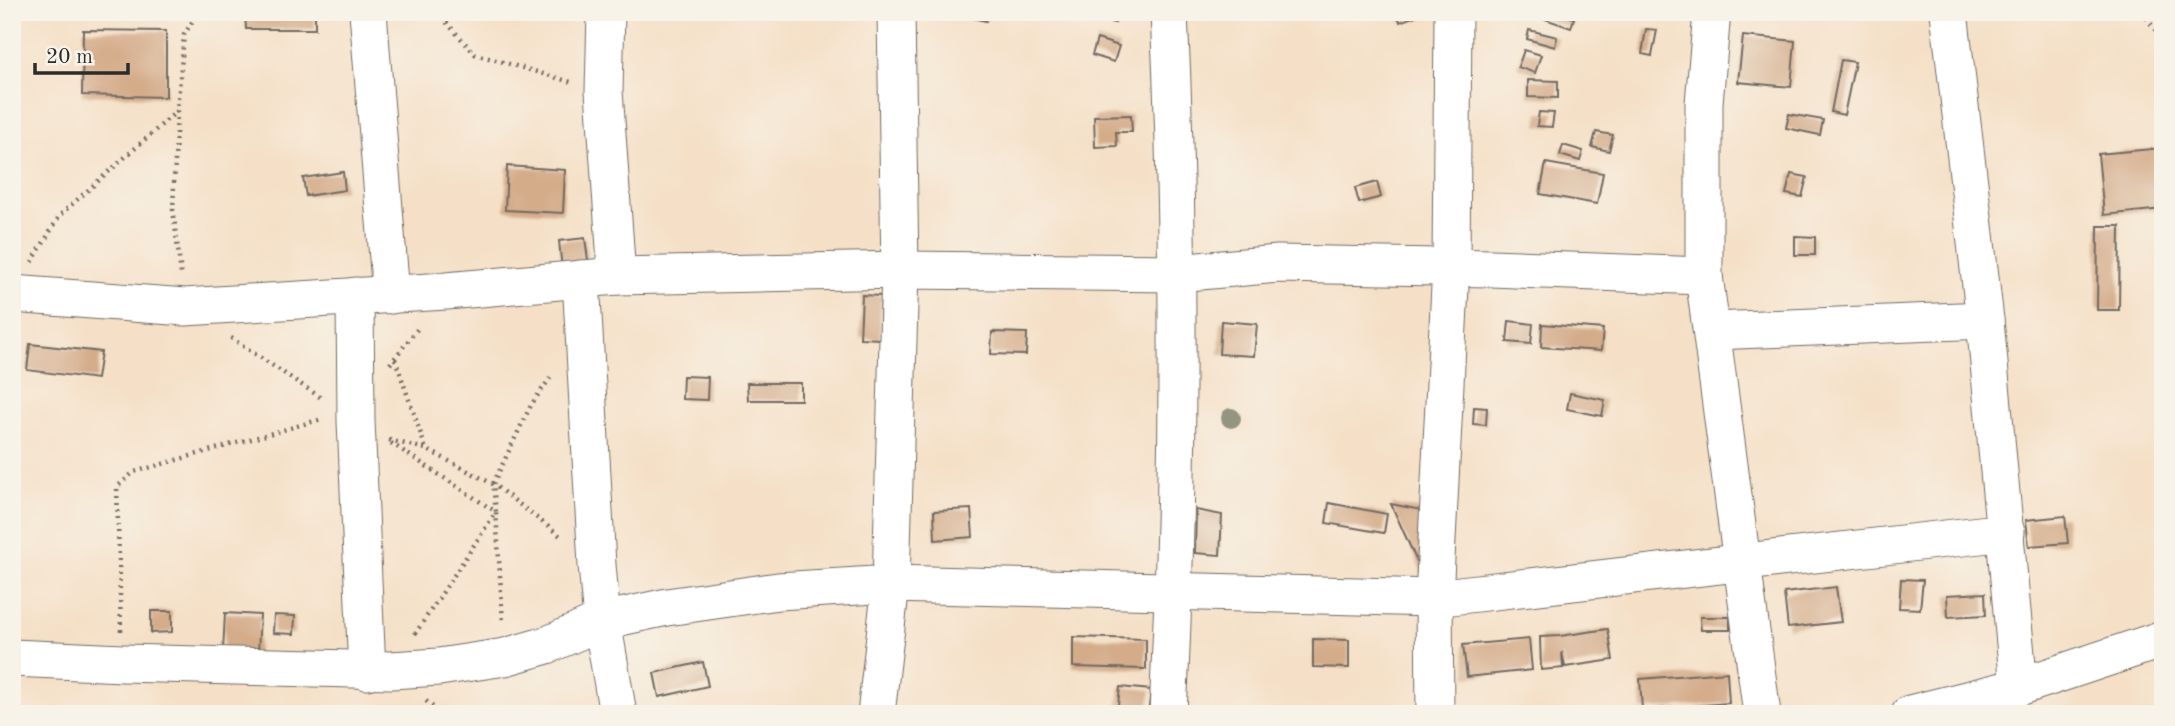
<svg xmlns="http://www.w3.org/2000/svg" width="2175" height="726" font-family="'Old Standard TT',serif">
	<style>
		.building { fill: #d4ac8a }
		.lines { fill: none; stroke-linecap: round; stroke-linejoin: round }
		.minor-casing { stroke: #726a62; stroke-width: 39 }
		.path { stroke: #726a62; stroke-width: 4.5; stroke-dasharray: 2 5; stroke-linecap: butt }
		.minor { stroke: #fff; stroke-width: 37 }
		.tree { fill: #949581 }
	</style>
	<rect width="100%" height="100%" fill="#f7f3e8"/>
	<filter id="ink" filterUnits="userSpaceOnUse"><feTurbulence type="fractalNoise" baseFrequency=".0143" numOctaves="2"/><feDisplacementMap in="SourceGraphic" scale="14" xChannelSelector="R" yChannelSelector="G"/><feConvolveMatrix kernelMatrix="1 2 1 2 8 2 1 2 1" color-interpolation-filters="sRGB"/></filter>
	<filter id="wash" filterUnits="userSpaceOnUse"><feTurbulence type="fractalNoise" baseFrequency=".00686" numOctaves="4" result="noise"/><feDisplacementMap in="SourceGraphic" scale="28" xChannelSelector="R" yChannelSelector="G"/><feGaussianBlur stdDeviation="1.57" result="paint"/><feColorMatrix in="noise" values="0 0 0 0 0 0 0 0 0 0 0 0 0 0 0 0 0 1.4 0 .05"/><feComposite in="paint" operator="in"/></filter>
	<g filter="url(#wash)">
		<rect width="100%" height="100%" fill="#f5e0c7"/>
		<g id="blocks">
			<g class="building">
				<rect x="131" y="12" width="30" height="4"/>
				<polygon points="245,12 315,12 315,29 246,29"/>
				<polygon points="969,12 988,12 986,21 968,17"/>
				<polygon points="1065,12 1116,12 1115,23"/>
				<polygon points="1397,12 1420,12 1421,14 1400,22"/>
				<polygon points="1544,12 1556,12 1574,18 1571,28 1542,18"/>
				<polygon points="1646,29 1657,30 1652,56 1642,54"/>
				<polygon points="83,30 166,31 166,97 82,95"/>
				<polygon points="1529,30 1557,37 1555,47 1527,39"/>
				<polygon points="1743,36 1795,41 1791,87 1738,82"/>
				<polygon points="1097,39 1119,46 1114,62 1092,55"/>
				<polygon points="1524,50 1541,55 1535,73 1518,67"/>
				<polygon points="1841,60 1855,62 1844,115 1831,112"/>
				<polygon points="1528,80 1558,81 1558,98 1528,97"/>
				<polygon points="1539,112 1554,113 1552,127 1537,126"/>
				<polygon points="1789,114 1823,120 1820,135 1786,128"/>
				<polygon points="1131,115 1132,132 1116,132 1117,146 1095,147 1094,116"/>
				<polygon points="1596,132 1613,135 1609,151 1592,147"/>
				<polygon points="1563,145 1583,151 1580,161 1560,155"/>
				<polygon points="2163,148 2163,209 2104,215 2098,154"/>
				<polygon points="1546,163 1603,173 1597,204 1540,194"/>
				<polygon points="507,166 565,170 563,213 505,210"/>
				<polygon points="343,172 345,190 306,196 303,178"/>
				<polygon points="1791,174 1807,177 1802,197 1786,194"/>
				<polygon points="1377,182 1381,197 1359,203 1355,188"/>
				<polygon points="2098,226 2120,226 2119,310 2097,310"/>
				<polygon points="1795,236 1815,237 1815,255 1795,255"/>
				<polygon points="585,238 589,267 562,269 559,241"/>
				<polygon points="862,295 881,296 880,339 860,338"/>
				<polygon points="1221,321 1257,324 1254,356 1219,354"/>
				<polygon points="1509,321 1533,324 1531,344 1507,342"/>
				<polygon points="1542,324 1603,329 1601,351 1541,347"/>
				<polygon points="992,332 1027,333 1026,355 991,354"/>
				<polygon points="30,344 101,352 97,379 27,370"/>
				<polygon points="683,376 708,377 707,400 682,399"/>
				<polygon points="747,383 801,383 801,400 748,400"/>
				<polygon points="1570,393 1605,400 1602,416 1567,409"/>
				<polygon points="1474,407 1487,408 1486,425 1473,424"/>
				<polygon points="1329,503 1387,514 1384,533 1326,523"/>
				<polygon points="1391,504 1426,511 1423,575"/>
				<polygon points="971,509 973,537 935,540 934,511"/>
				<polygon points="1196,510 1222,515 1220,555 1195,553"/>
				<polygon points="2065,516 2068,543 2029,546 2026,520"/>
				<polygon points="1901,579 1923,580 1920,609 1899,608"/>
				<polygon points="1836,587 1841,622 1788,628 1784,593"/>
				<polygon points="1985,593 1986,615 1948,617 1947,595"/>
				<polygon points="151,611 172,611 172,632 151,633"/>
				<polygon points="225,613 260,615 258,653 223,652"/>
				<polygon points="274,615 295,616 294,634 273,633"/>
				<polygon points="1700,617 1730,617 1730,630 1701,630"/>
				<polygon points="1608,629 1613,660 1565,667 1562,652 1563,668 1541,670 1540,637 1560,636"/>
				<polygon points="1073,637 1146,639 1146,669 1073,667"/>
				<polygon points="1313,639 1349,640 1349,668 1313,667"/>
				<polygon points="1529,639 1532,670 1467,677 1463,645"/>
				<polygon points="703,662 708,686 659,697 654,673"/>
				<polygon points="1727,672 1729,703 1642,710 1640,679"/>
				<polygon points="1120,687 1151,690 1148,714 1117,714"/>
			</g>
		</g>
	</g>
	<g filter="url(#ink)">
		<use href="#blocks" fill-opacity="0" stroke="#726a62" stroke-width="2"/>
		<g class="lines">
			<defs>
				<g id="minor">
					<polyline points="368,12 391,295"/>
					<polyline points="606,12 604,91 617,276"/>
					<polyline points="1712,12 1704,103 1704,276 1762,714"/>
					<polyline points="1949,12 1985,320 2019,687"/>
					<polyline points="581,279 597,565 602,621 618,714"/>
					<polyline points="12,294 185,307 446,291 617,276 900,270 1177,273 1278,264 1491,268 1704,276"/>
					<polyline points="355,296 356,421 367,671"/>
					<polyline points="1712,331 1985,320"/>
					<polyline points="12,658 123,663 391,670 439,667 505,657 547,645 602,621 667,607 778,591 891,584 1434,598 2006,532"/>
					<polyline points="876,714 891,584 900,270 896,12"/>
					<path d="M 1168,714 C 1180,480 1180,246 1169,12"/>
					<polyline points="1435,714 1434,598 1451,267 1453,12"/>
					<polyline points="1910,714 2019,687 2163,639"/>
				</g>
			</defs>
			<use href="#minor" class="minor-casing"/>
			<g class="path">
				<polyline points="437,12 475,54 571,82"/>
				<polyline points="2142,12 2163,40"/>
				<polyline points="177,111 173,209 181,274"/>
				<polyline points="32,262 60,215 177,111 184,35 198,12"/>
				<polyline points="231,338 323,399"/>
				<polyline points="395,359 426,449"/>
				<polyline points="390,364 419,327"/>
				<polyline points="389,440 426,449 493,484 563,538"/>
				<polyline points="391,443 496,512 503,623"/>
				<polyline points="121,631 117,487 134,472 322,419"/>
				<polyline points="415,634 496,512 493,484 531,405 553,374"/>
				<polyline points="426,701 441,714"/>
				<polyline points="380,714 383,701"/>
			</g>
			<use href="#minor" class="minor"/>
		</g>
		<circle class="tree" cx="1231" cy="418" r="10"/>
	</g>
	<rect width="2175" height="726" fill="none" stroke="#f7f3e8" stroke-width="42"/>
	<path d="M35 63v10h93v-10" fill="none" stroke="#2b2b2b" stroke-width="3.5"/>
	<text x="46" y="63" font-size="21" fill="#2b2b2b" stroke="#f7f3e8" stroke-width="5" paint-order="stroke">20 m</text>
</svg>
